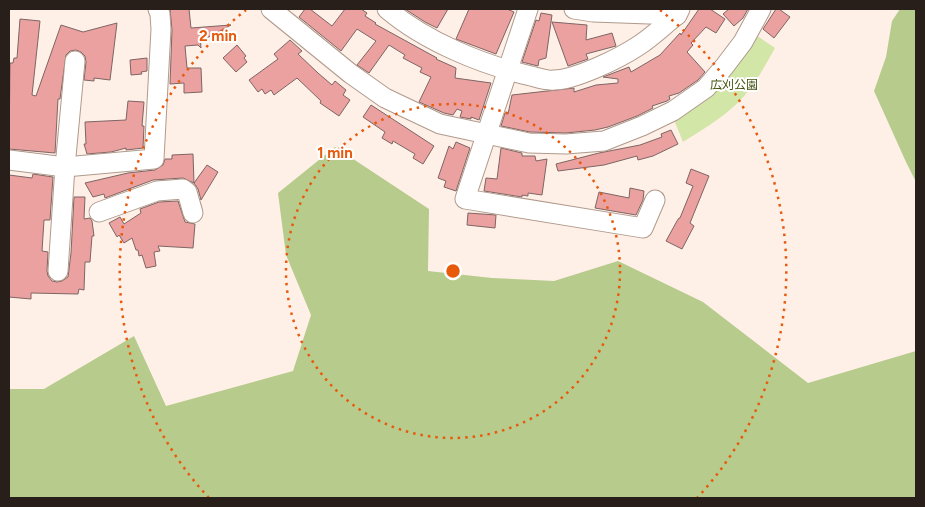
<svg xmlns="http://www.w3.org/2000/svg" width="925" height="507" font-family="Figtree,'Noto Sans JP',sans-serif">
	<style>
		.green { fill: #d1e6a7 }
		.forest { fill: #b7cb8c }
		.building { fill: #eaa19f; stroke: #7e6564 }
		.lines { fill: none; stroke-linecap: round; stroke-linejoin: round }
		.minor-casing { stroke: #b09a8c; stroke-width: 21 }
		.minor { stroke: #fff; stroke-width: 19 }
		.ring { fill: none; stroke: #e8590c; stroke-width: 2.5; stroke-dasharray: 2.5 5 }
		.labels { text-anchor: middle; stroke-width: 4; stroke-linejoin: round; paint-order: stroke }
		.park-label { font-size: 12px; fill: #41520c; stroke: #fff }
		.centre { fill: #e8590c; stroke: #fff; stroke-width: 2.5 }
		.ring-label { font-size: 15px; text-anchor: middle; font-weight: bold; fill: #e8590c; stroke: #fff; stroke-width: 4; stroke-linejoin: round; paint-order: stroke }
	</style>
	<rect width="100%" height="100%" fill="#fef0e7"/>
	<path class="green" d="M 753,33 L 775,48 C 766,64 757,81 745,95 C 728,115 705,128 683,142 L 672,115 Z"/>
	<g class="forest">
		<polygon points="900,9 916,9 916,182 906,162 874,91 886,57 892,21"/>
		<polygon points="335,147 429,209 428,271 492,278 554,281 618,261 703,302 808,383 916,351 916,498 9,498 9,389 44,389 134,336 166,406 293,371 311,315 286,255 278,193"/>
	</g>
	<g class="building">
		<polygon points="170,9 189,9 191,28 231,25 205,39 200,34 201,48 198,45 185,46 187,68 201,68 202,92 184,93 184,83 170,84 172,30"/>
		<polygon points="305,9 310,9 332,26 345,9 361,9 367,13 365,16 376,23 375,24 437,58 436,59 456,68 455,78 491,83 479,120 471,117 471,119 460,117 462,111 457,109 453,115 444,113 419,102 431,77 420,72 422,68 403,58 405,55 389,45 369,73 357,65 376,41 357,29 341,51 299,17"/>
		<polygon points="405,9 448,9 437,28 425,22"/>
		<polygon points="469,9 507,9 514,12 496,54 456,39"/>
		<polygon points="699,9 710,9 725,19 716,33 706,27 691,43 693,45 687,52 705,72 698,80 679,93 669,96 670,99 667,101 652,106 653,108 637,116 608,127 595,130 566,133 530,132 501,126 505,113 508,114 512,95 574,88 574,92 596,85 618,83 618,79 603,77 629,67 631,72 660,55 680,33 681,35"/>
		<polygon points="729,9 748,9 743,18 734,26 723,14"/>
		<polygon points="776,9 779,9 790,17 774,38 763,29"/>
		<polygon points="541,13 552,15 546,58 539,60 538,66 522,62 536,20 539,21"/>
		<polygon points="20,19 40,21 32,95 36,96 61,25 83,32 117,23 110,80 94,78 94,81 84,80 86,62 85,56 81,52 76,50 70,51 66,55 60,99 58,99 55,153 9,149 10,63 13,63 14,58 17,58"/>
		<polygon points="552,22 587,25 586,40 612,33 616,46 586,54 588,59 568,66"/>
		<polygon points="290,40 302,51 298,54 318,73 332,85 335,81 346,90 343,95 350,100 339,116 320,103 321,101 297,78 274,95 271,90 265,94 262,89 258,92 249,80 278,59 274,54"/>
		<polygon points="237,45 246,56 244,58 247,62 236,72 223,58"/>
		<polygon points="147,58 147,71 141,72 142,74 131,75 130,60"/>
		<polygon points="128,101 144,102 142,126 144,126 143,148 126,150 126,148 111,152 87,154 84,144 86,144 85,122 126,120"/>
		<polygon points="371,105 434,146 423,164 413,158 415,154 393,141 392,144 382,138 385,132 363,117"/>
		<polygon points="671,130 678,144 653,156 638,160 637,156 604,165 558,171 556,164 599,153 640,145 662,137 661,134"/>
		<polygon points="456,142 470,148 456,191 444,187 446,181 438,178 449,146 453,149"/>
		<polygon points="501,148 522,153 522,156 535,156 536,161 547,159 542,195 528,193 528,196 522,195 522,197 484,191 486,178 497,179"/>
		<polygon points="193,154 194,183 207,165 218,172 201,200 198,189 194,183 183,178 153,180 105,198 104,194 93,197 85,183 128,173 155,170 163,165 165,159 172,159 172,155"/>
		<polygon points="691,169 709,176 690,223 694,226 682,249 666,241 677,221 679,218 680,218 693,186 686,183"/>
		<polygon points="33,174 53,177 50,220 44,220 42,251 48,252 47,271 48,276 52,281 57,282 62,281 68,277 71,253 74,197 85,197 84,219 90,218 92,221 94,236 92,236 90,262 85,262 84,290 79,289 78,294 31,293 31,299 9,297 9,175 32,178"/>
		<polygon points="630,188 644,191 643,200 636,215 595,208 599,192 629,198"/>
		<polygon points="178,201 185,222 195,224 193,248 158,246 160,251 154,252 156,266 146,268 142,255 139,256 138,250 136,250 132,238 124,243 119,235 117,237 109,223 120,217 124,224 141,213 140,209 159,202"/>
		<polygon points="468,213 496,215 495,228 467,225"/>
	</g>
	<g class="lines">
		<defs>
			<g id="minor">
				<polyline points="271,9 351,74 385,98 440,124 529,143 566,144 604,141 642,126 673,111 706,88 724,67 743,42 761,9"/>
				<path d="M 387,9 C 426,42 483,65 531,76 C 538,78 547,81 554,80 C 575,80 620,58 638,46 C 652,37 664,25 677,15 L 680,9"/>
				<polyline points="528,9 465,199 643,228 655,200"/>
				<polyline points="574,9 593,12 677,15"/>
				<polyline points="9,160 65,167 154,159 161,29 160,14 158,9"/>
				<polyline points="99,212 157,191 183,189 187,192 193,213"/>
				<polyline points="58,271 65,167 75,61"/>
			</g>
		</defs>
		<use href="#minor" class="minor-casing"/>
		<use href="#minor" class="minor"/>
	</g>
	<g class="ring">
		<circle cx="453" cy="271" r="167"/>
		<path d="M209 498A333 333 0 0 1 246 10M660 10A333 333 0 0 1 697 498"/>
	</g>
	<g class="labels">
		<g class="park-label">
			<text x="734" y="89">広刈公園</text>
		</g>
	</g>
	<circle cx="453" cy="271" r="8" class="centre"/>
	<g class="ring-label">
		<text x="218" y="41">2 min</text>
		<text x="335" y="158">1 min</text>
	</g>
	<rect width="925" height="507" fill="none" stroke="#281f1a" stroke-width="20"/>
</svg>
